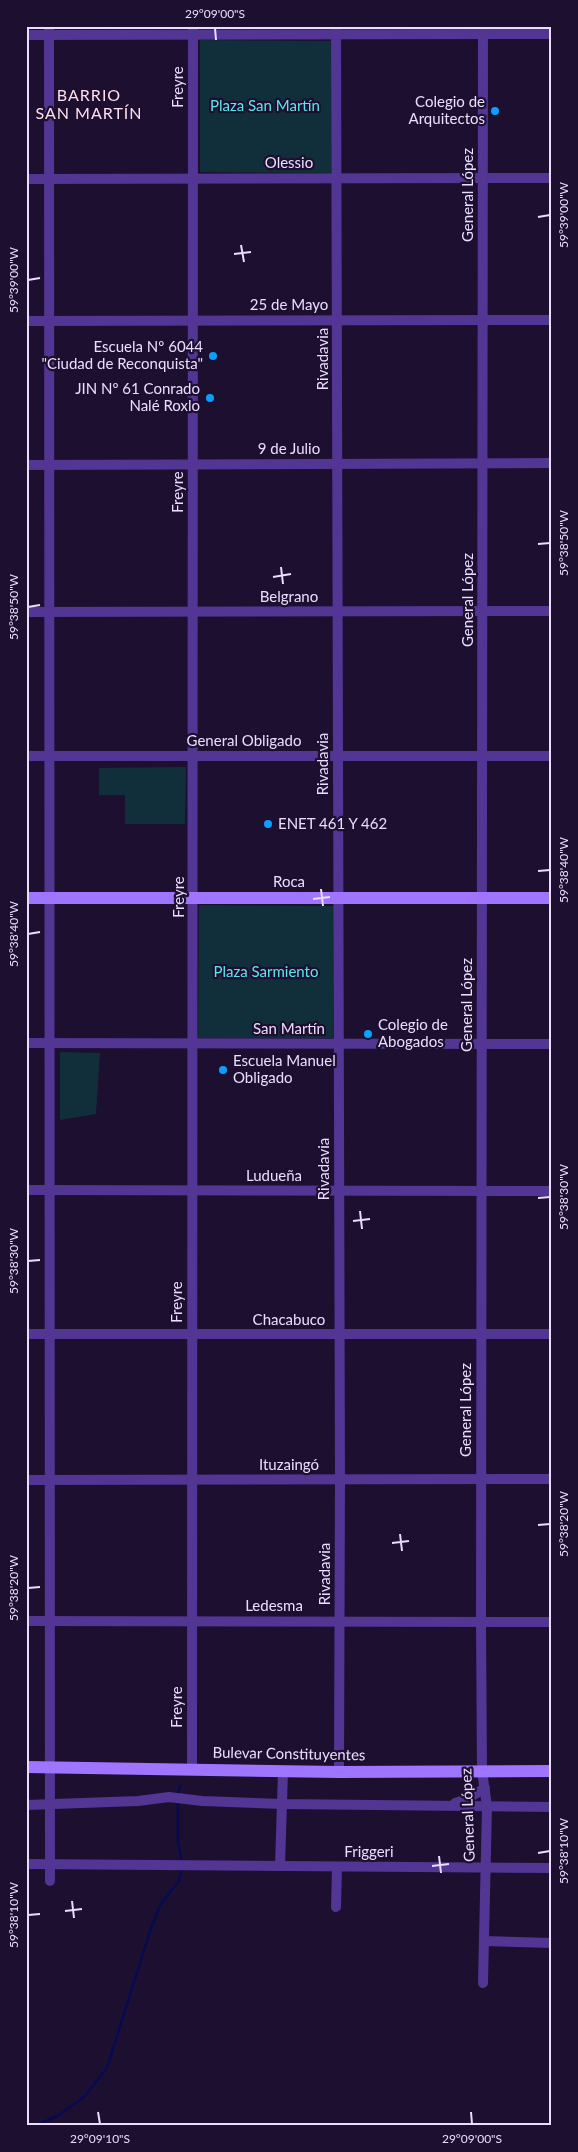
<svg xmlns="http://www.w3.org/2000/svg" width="578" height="2152" font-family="Lato,sans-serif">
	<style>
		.green { fill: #112f3a }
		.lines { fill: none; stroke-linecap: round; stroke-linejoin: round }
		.stream { stroke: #050b52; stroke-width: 2.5 }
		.street { stroke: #533593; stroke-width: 10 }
		.secondary { stroke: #9f74ff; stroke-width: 12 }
		.ticks { fill: none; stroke: #eaddff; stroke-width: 2 }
		.poi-dot { fill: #09a0ff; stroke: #1d0f2f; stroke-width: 2 }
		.labels { text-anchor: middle; stroke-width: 4.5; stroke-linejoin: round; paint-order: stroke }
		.street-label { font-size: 15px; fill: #eaddff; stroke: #1d0f2f }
		.poi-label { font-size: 15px; fill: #eaddff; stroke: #1d0f2f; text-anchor: end }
		.park-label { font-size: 15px; fill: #5ae8ed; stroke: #1d0f2f }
		.neighbourhood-label { font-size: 16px; letter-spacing: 1px; fill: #ffdfea; stroke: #1d0f2f }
		.neatline { fill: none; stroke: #eaddff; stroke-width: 2 }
		.ticks-label { font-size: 12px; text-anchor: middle; fill: #eaddff }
	</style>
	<rect width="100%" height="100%" fill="#1d0f2f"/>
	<g class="green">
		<polygon points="200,40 331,41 331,173 200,172"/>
		<polygon points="186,767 185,824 125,824 125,795 99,795 99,768"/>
		<polygon points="199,905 334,906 333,1038 198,1038"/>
		<polygon points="60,1052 100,1053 96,1114 60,1120"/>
	</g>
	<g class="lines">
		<g class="stream">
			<polyline points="178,1796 180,1786"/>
			<polyline points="178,1802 178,1842 182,1864"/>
			<polyline points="35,2126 59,2115 84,2097 107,2068 151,1928 161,1904 179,1881 182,1869"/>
		</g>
		<g class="street">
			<polyline points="49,26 50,1881"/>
			<polyline points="336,26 340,1480 339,1772"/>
			<polyline points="26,35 552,34"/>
			<polyline points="26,179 552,178"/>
			<polyline points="26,321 552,320"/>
			<polyline points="26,465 552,463"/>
			<polyline points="26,612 552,611"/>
			<polyline points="26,756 552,756"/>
			<polyline points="26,1043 552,1044"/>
			<polyline points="26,1190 552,1191"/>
			<polyline points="26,1334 552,1334"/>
			<polyline points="26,1480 552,1479"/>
			<polyline points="26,1621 552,1622"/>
			<polyline points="192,1768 193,26"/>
			<polyline points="455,1803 467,1799 485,1788"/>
			<polyline points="26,1805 138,1801 169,1797 202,1801 282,1804 552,1807"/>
			<polyline points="26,1864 552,1868"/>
			<polyline points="280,1866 283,1771"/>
			<polyline points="336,1907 337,1867"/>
			<polyline points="484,1941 552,1943"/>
			<polyline points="483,1983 487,1806 482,1771 481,1622 483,26"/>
		</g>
		<g class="secondary">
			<polyline points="26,898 552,898"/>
			<polyline points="26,1767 339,1772 552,1771"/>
		</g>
	</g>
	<path class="ticks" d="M 215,28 L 216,40M 538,217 L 550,215M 241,245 L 244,262M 234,254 L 251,252M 28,280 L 40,278M 538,544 L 550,543M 281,567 L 283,584M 273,577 L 291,574M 28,607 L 40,605M 538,871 L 550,870M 321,889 L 323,906M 313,899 L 330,897M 28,934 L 40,932M 538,1198 L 550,1197M 360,1211 L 362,1229M 353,1221 L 370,1219M 28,1261 L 40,1260M 538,1525 L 550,1524M 400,1534 L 402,1551M 392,1543 L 409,1541M 28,1588 L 40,1587M 538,1853 L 550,1851M 439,1856 L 441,1873M 432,1866 L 449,1864M 72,1901 L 74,1918M 65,1911 L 82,1909M 28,1915 L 40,1914M 98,2112 L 100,2124M 471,2112 L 472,2124"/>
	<g class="poi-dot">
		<circle cx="495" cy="111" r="5"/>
		<circle cx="213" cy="356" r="5"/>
		<circle cx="210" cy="398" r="5"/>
		<circle cx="268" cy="824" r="5"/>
		<circle cx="368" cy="1034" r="5"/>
		<circle cx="223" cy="1070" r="5"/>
	</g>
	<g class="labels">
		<g class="street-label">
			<text transform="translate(178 87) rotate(-90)" y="5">Freyre</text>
			<text x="289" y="168">Olessio</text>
			<text transform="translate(468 195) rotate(-90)" y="5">General López</text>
			<text x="289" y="310">25 de Mayo</text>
			<text transform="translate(323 359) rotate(-90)" y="5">Rivadavia</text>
			<text x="289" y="454">9 de Julio</text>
			<text transform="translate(178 492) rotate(-90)" y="5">Freyre</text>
			<text x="289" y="602">Belgrano</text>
			<text transform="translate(468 600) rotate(-90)" y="5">General López</text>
			<text x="244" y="746">General Obligado</text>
			<text transform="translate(323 764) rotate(-90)" y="5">Rivadavia</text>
			<text x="289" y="887">Roca</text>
			<text transform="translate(179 897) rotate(-90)" y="5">Freyre</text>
			<text transform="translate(467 1005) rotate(-90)" y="5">General López</text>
			<text x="289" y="1034">San Martín</text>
			<text transform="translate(324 1169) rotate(-90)" y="5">Rivadavia</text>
			<text x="274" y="1181">Ludueña</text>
			<text transform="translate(177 1302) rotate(-90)" y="5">Freyre</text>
			<text x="289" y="1325">Chacabuco</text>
			<text transform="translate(466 1410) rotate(-90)" y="5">General López</text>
			<text x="289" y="1470">Ituzaingó</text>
			<text transform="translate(325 1574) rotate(-90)" y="5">Rivadavia</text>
			<text x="274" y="1611">Ledesma</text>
			<text transform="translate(177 1707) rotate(-90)" y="5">Freyre</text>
			<text transform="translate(289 1754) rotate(1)" y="5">Bulevar Constituyentes</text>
			<text transform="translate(468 1815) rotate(-92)" y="5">General López</text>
			<text x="369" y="1857">Friggeri</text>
		</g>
		<g class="poi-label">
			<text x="485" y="107">Colegio de<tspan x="485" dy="17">Arquitectos</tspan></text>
			<text x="203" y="352">Escuela Nº 6044<tspan x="203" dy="17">"Ciudad de Reconquista"</tspan></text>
			<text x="200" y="394">JIN Nº 61 Conrado<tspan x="200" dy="17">Nalé Roxlo</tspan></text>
			<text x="278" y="829" text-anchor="start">ENET 461 Y 462</text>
			<text x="378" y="1030" text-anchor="start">Colegio de<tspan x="378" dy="17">Abogados</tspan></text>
			<text x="233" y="1066" text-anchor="start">Escuela Manuel<tspan x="233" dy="17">Obligado</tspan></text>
		</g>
		<g class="park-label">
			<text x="265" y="111">Plaza San Martín</text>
			<text x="266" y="977">Plaza Sarmiento</text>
		</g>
		<g class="neighbourhood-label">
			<text x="89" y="101">BARRIO<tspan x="89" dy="18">SAN MARTÍN</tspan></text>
		</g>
	</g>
	<rect width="578" height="2152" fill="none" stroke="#1d0f2f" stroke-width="55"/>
	<rect x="28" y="28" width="522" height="2096" class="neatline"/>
	<g class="ticks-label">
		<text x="215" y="18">29°09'00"S</text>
		<text transform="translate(564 215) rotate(-90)" y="4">59°39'00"W</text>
		<text transform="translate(14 280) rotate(-90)" y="4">59°39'00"W</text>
		<text transform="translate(564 543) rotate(-90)" y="4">59°38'50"W</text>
		<text transform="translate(14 607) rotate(-90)" y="4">59°38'50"W</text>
		<text transform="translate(564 870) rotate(-90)" y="4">59°38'40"W</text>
		<text transform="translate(14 934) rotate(-90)" y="4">59°38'40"W</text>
		<text transform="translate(564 1197) rotate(-90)" y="4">59°38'30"W</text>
		<text transform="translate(14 1261) rotate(-90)" y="4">59°38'30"W</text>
		<text transform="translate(564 1524) rotate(-90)" y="4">59°38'20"W</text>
		<text transform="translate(14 1588) rotate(-90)" y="4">59°38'20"W</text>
		<text transform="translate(564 1851) rotate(-90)" y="4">59°38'10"W</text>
		<text transform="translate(14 1915) rotate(-90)" y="4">59°38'10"W</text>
		<text x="100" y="2143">29°09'10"S</text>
		<text x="472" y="2143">29°09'00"S</text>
	</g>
</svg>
